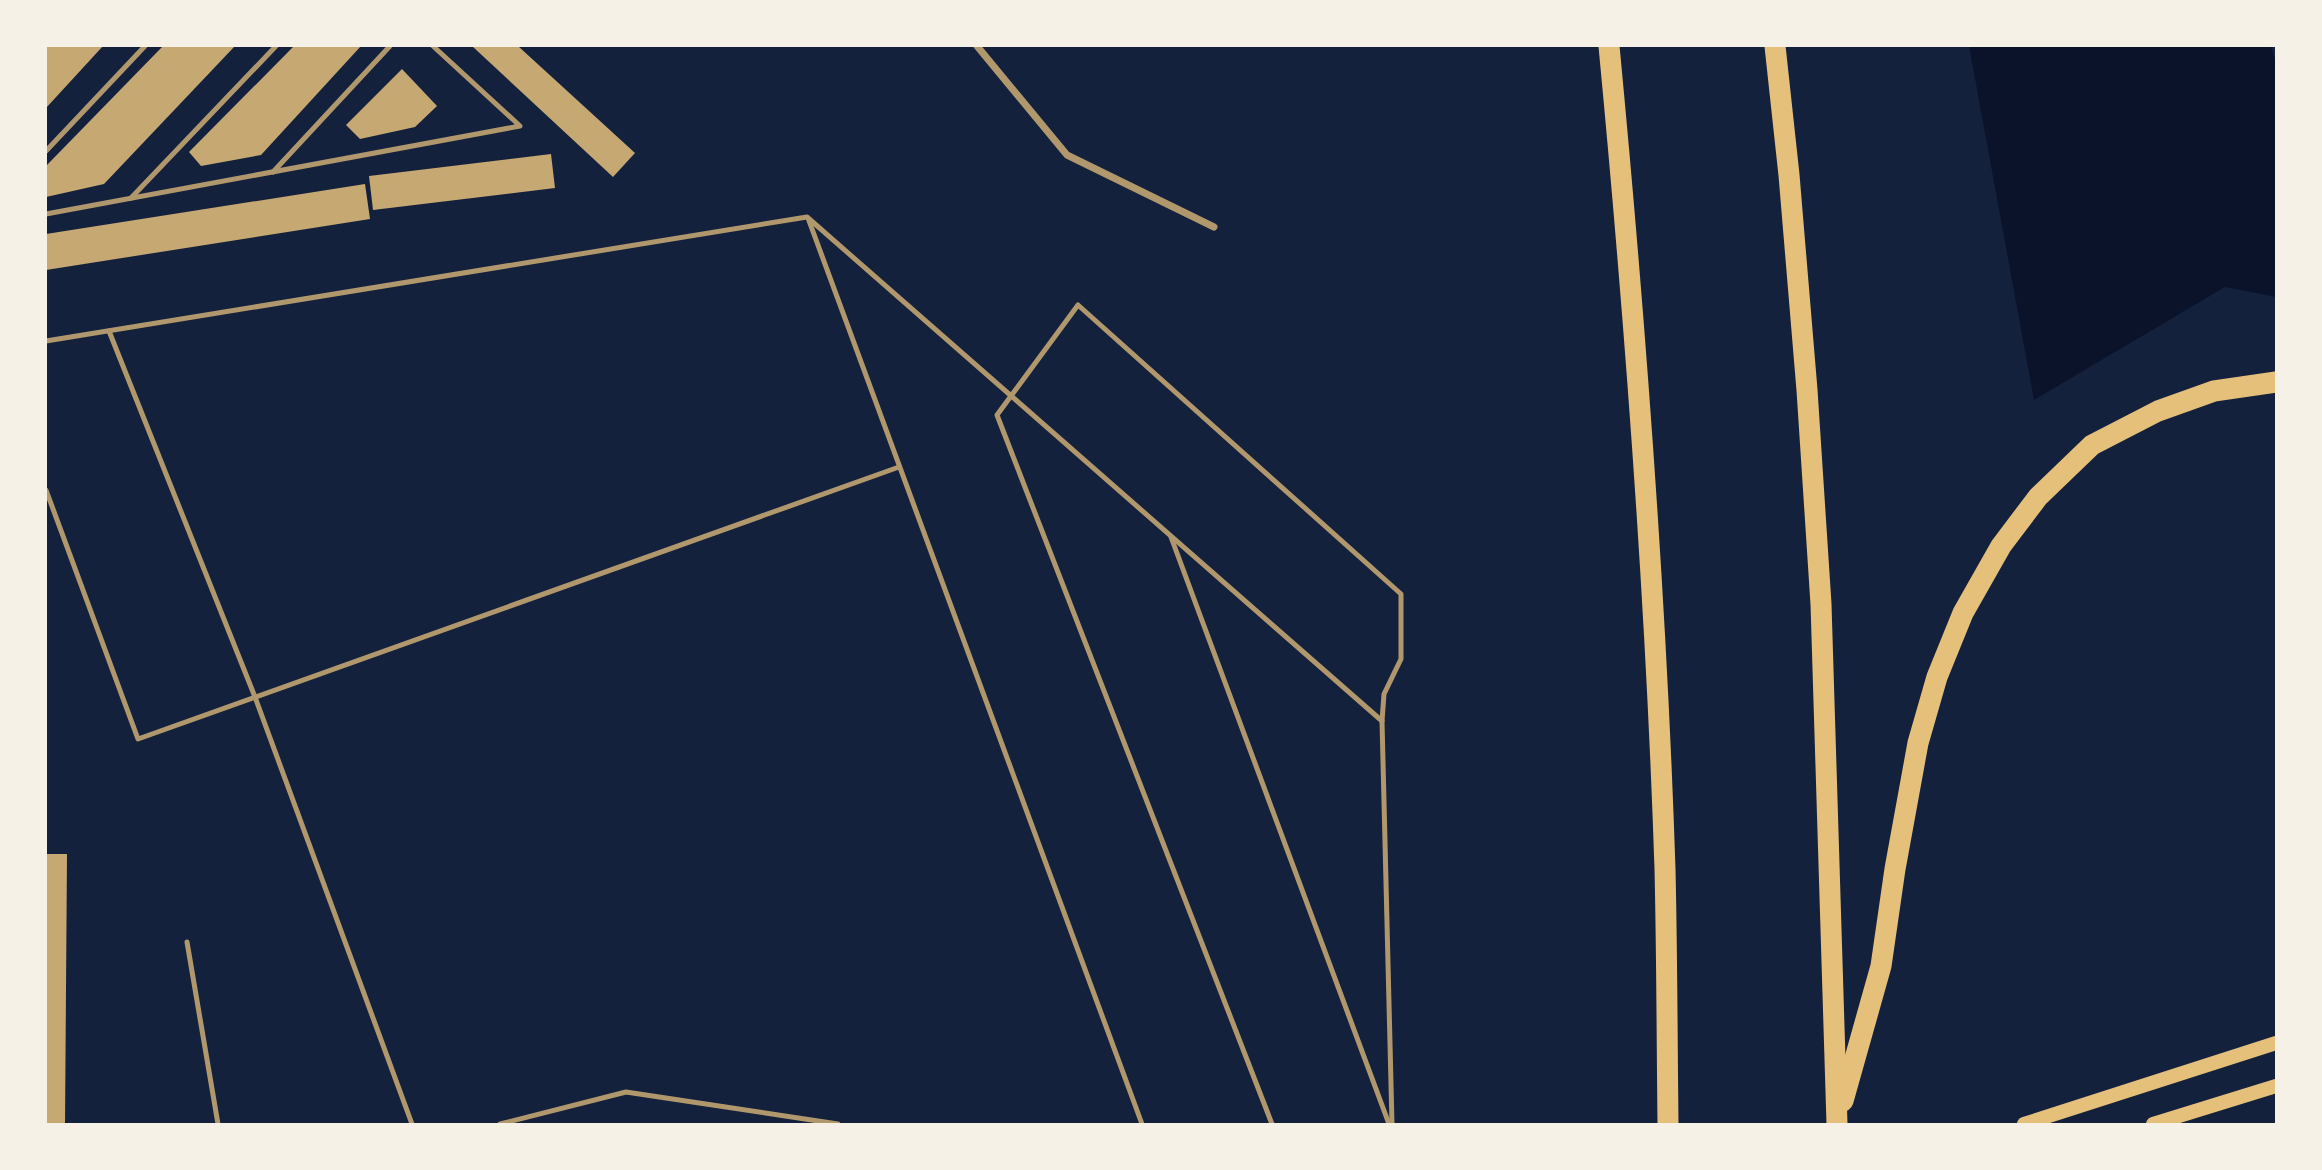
<svg xmlns="http://www.w3.org/2000/svg" width="2322" height="1170" font-family="Rubik,sans-serif">
	<style>
		.water { fill: #0b132b }
		.building { fill: #c6a872 }
		.lines { fill: none; stroke-linecap: round; stroke-linejoin: round }
		.service { stroke: #b1986c; stroke-width: 5 }
		.minor { stroke: #b1986c; stroke-width: 7 }
		.secondary { stroke: #e5c07b; stroke-width: 14 }
		.motorway { stroke: #e5c07b; stroke-width: 21 }
	</style>
	<rect width="100%" height="100%" fill="#14213d"/>
	<polygon class="water" points="1969,46 2271,46 2276,63 2276,297 2225,287 2034,400"/>
	<g class="building">
		<polygon points="46,46 103,46 46,108"/>
		<polygon points="163,46 235,46 104,184 46,197 46,166"/>
		<polygon points="294,46 361,46 261,155 201,166 189,152"/>
		<polygon points="472,46 518,46 635,153 613,177"/>
		<polygon points="402,69 437,106 415,127 360,139 346,125"/>
		<polygon points="551,154 555,188 373,210 369,176"/>
		<polygon points="365,184 370,219 46,270 46,234"/>
		<polygon points="46,854 67,854 65,1124 46,1124"/>
	</g>
	<g class="lines">
		<g class="service">
			<polyline points="46,151 145,46"/>
			<polyline points="273,172 390,46"/>
			<polyline points="131,198 276,46"/>
			<polyline points="46,214 520,126 433,46"/>
			<polyline points="808,218 1142,1124"/>
			<polyline points="109,331 255,697 412,1124"/>
			<polyline points="46,341 807,217 1382,721"/>
			<polyline points="46,490 138,739 899,467"/>
			<polyline points="1171,537 1389,1124"/>
			<polyline points="187,942 218,1124"/>
			<polyline points="500,1124 626,1092 838,1124"/>
			<polyline points="1272,1124 997,415 1078,305 1401,594 1401,659 1384,694 1382,721 1392,1124"/>
		</g>
		<polyline class="minor" points="977,46 1067,155 1214,227"/>
		<g class="secondary">
			<polyline points="2024,1124 2276,1043"/>
			<polyline points="2153,1124 2276,1086"/>
		</g>
		<g class="motorway">
			<path d="M 1609,46 C 1635,319 1656,594 1665,869 C 1667,954 1667,1039 1668,1124"/>
			<polyline points="1775,46 1789,175 1807,390 1821,604 1837,1124"/>
			<polyline points="1843,1101 1881,966 1895,869 1918,743 1937,677 1963,613 2001,546 2038,497 2092,445 2158,411 2214,391 2276,382"/>
		</g>
	</g>
	<rect width="2322" height="1170" fill="none" stroke="#f6f1e7" stroke-width="94"/>
</svg>
